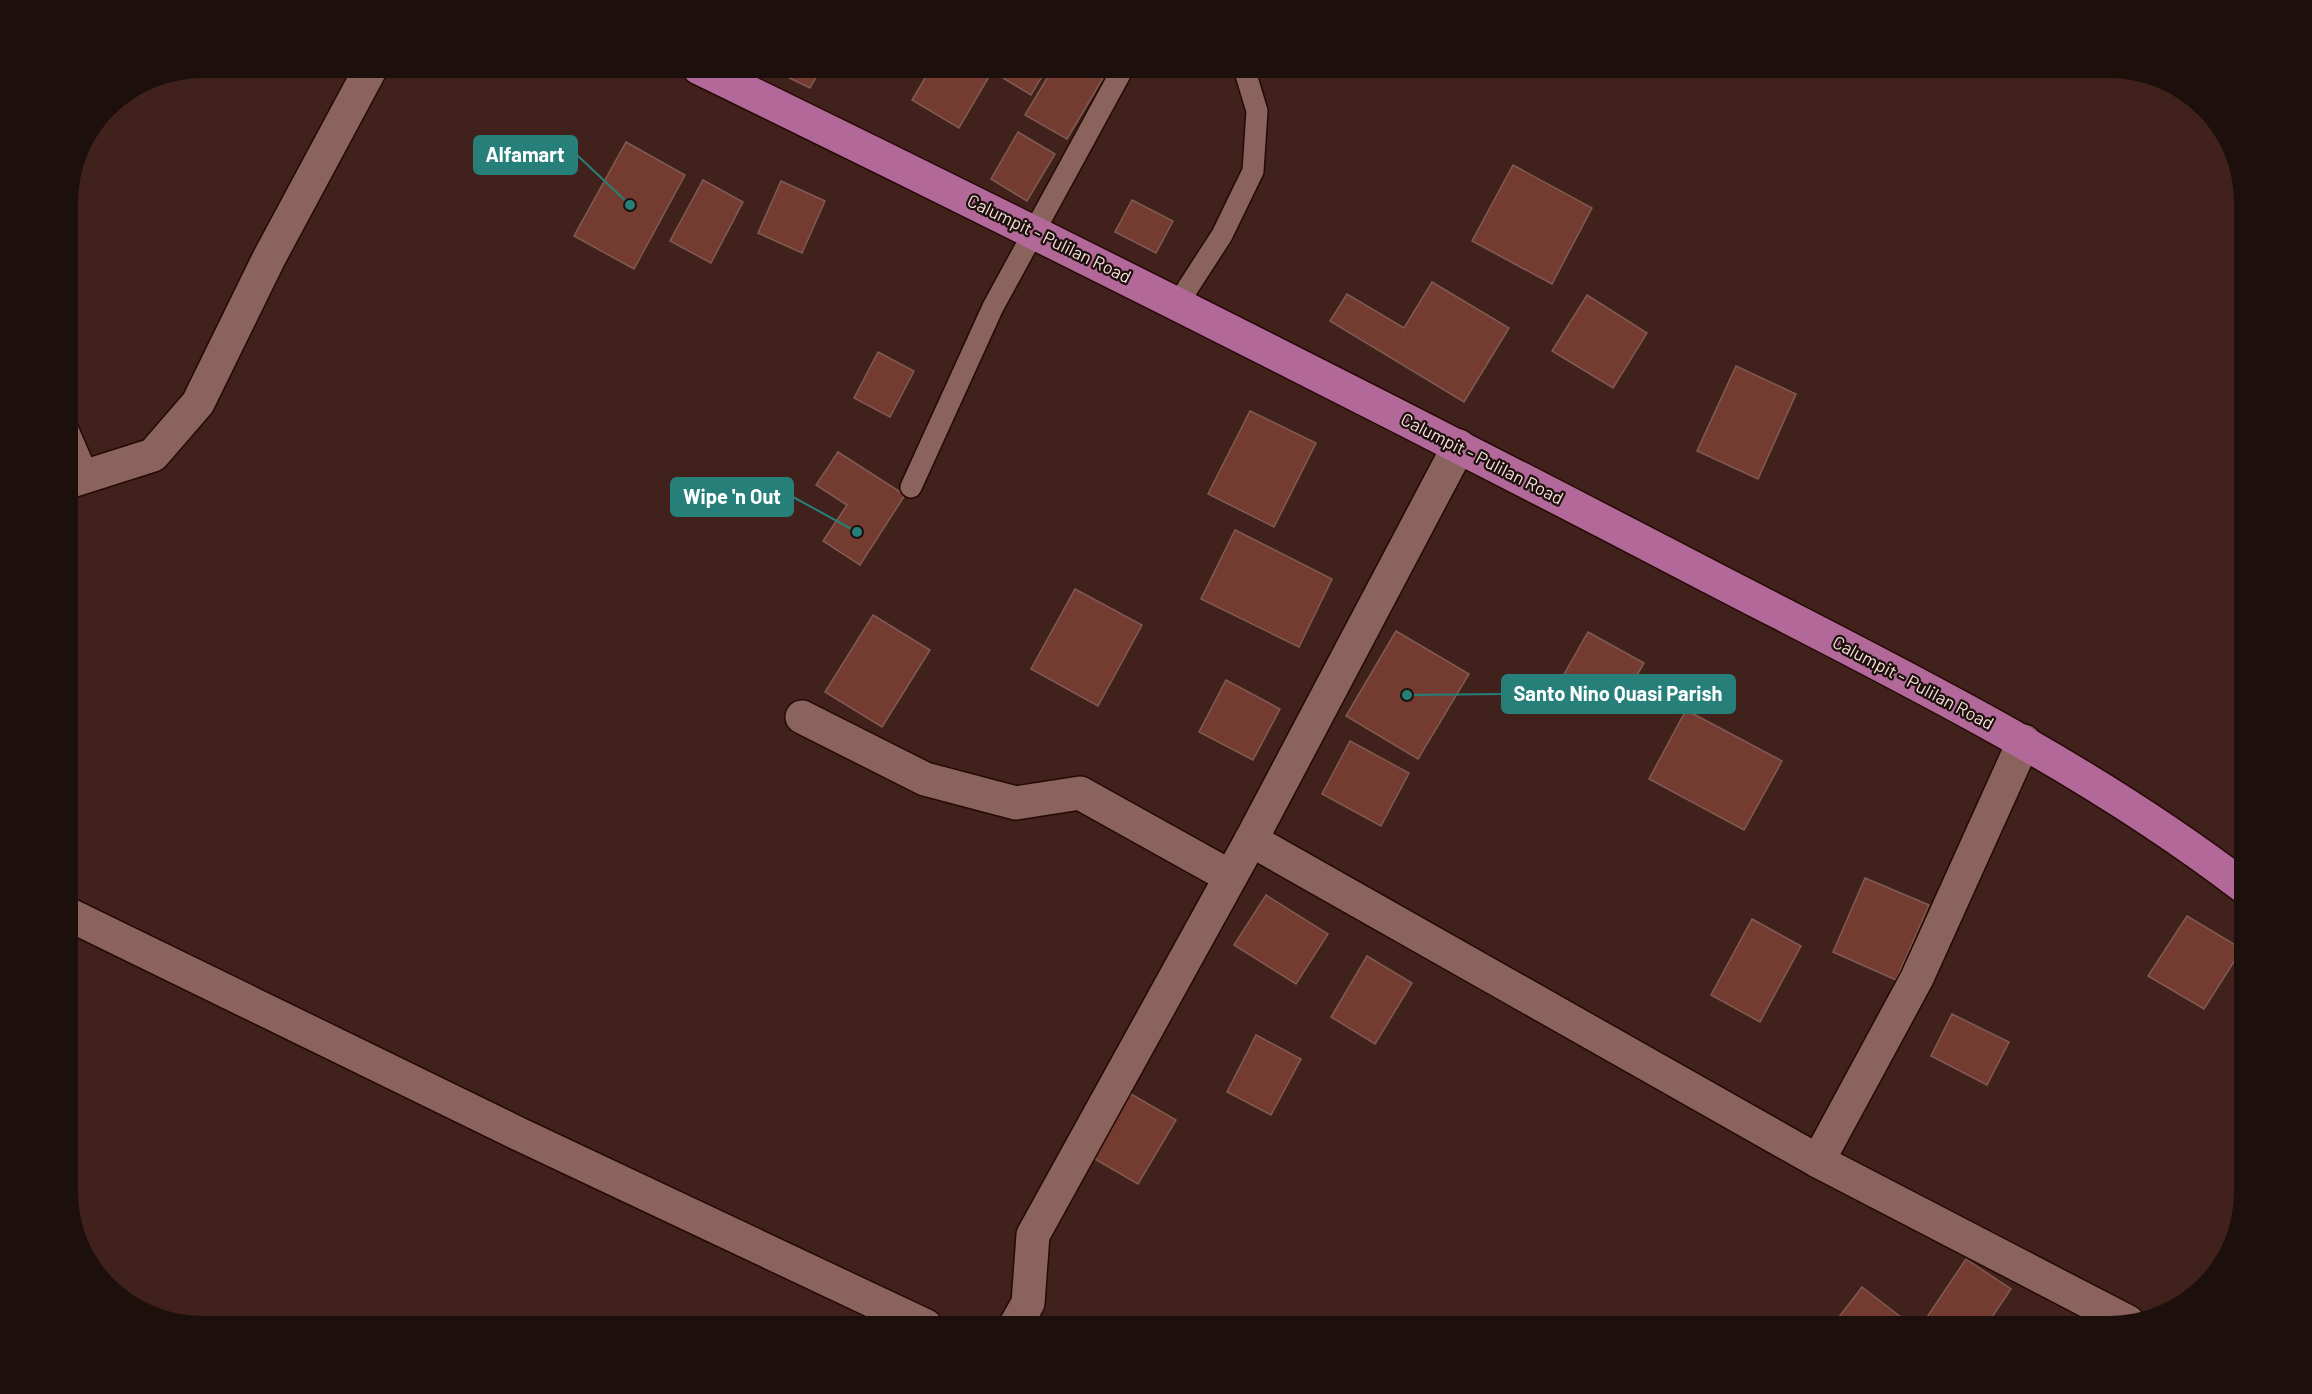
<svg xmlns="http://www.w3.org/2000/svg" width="2312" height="1394" font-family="Barlow,sans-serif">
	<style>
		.building { fill: #743b31; stroke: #805b53; stroke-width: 1.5 }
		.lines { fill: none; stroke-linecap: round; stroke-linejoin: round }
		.lane-casing { stroke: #260905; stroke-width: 24 }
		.street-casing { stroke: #260905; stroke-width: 36 }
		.primary-casing { stroke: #260905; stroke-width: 36 }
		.lane { stroke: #8a645c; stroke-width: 21 }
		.street { stroke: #8a645c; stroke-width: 33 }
		.primary { stroke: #b26999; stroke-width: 33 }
		.labels { text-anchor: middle; stroke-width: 4.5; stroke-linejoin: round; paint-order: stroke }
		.street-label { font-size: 18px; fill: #f5dfda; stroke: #1d0f0c }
		.leader { fill: none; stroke: #268079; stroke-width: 2 }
		.callout-dot { fill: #268079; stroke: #1d0f0c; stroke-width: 2 }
		.callout { fill: #268079; stroke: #268079; stroke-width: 2 }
		.callout-label { font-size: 20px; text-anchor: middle; font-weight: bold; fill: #fff }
	</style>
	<rect width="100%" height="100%" fill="#41211b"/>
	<g class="building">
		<polygon points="769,68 821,68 810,88"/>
		<polygon points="931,68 994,68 959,128 912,100"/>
		<polygon points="1009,68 1047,68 1031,95 1003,78"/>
		<polygon points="1053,68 1109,68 1067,139 1025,115"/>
		<polygon points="1018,132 1055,154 1027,201 991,179"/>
		<polygon points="626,142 685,175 634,269 574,236"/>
		<polygon points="1513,165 1592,208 1552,284 1472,241"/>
		<polygon points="703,180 743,202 711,263 670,241"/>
		<polygon points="781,181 825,201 802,253 758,233"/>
		<polygon points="1132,200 1173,221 1156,253 1115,232"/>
		<polygon points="1432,282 1509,328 1464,402 1330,321 1347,294 1404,328"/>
		<polygon points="1587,295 1647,333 1613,388 1552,351"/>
		<polygon points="878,352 914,371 890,417 854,398"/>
		<polygon points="1736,366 1796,394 1758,479 1697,451"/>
		<polygon points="1250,411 1316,443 1274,527 1208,494"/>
		<polygon points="838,452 905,495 860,565 823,541 847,505 816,485"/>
		<polygon points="1235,530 1332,579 1299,647 1201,599"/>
		<polygon points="1075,589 1142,625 1098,706 1031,669"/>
		<polygon points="873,615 930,650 882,727 825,692"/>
		<polygon points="1396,631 1469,674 1418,759 1346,716"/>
		<polygon points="1588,632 1644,663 1618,708 1563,676"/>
		<polygon points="1226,680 1280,709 1253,760 1199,732"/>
		<polygon points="1686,710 1782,761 1744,830 1649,779"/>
		<polygon points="1350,741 1409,773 1381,826 1322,794"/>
		<polygon points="1865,878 1929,905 1896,980 1833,952"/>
		<polygon points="1266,895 1328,934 1296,984 1234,945"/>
		<polygon points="2187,916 2242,949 2204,1009 2148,976"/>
		<polygon points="1752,919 1801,946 1760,1022 1711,995"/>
		<polygon points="1367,956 1412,983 1375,1044 1331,1017"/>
		<polygon points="1952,1014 2009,1042 1987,1085 1931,1056"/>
		<polygon points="1256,1035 1301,1059 1271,1115 1227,1092"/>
		<polygon points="1124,1090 1176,1120 1138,1184 1086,1154"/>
		<polygon points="1966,1259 2011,1289 1986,1326 1921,1326"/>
		<polygon points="1862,1287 1906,1321 1901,1326 1832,1326"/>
	</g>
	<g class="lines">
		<defs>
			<g id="lane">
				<polyline points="1178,303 1222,235 1253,171 1257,111 1244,68"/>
				<polyline points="68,430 88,476"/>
				<polyline points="911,487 993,307 1120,74"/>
			</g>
			<g id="street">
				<polyline points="68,482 153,455 198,403 269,258 371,68"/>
				<polyline points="802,717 925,779 1016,803 1080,793 1229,876"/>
				<polyline points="1251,840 1818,1161 2128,1322"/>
				<polyline points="68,914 521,1135 926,1326"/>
				<polyline points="1818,1161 1917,978 2024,741"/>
				<polyline points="1015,1326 1028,1303 1033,1235 1251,840 1459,446"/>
			</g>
			<path id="primary" d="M 699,68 C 1026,227 1351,390 1674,558 C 1868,660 2069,753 2244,887"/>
		</defs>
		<use href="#lane" class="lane-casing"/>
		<use href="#street" class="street-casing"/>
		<use href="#primary" class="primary-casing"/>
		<use href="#lane" class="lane"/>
		<use href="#street" class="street"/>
		<use href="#primary" class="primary"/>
	</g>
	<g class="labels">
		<g class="street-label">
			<text transform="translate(1049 239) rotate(26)" y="6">Calumpit - Pulilan Road</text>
			<text transform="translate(1482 459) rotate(27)" y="6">Calumpit - Pulilan Road</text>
			<text transform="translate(1913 683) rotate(28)" y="6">Calumpit - Pulilan Road</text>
		</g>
	</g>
	<path d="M0 0H2312V1394H0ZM202 78H2110A124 124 0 0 1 2234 202V1192A124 124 0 0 1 2110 1316H202A124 124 0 0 1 78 1192V202A124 124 0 0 1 202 78Z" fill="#1d0f0c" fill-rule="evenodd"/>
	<path class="leader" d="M630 205L577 155M857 532L793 497M1407 695L1502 694"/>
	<g class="callout-dot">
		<circle cx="630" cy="205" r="6"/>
		<circle cx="857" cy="532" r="6"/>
		<circle cx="1407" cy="695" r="6"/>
	</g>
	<g class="callout">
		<rect x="474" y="136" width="103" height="38" rx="6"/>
		<rect x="671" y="478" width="122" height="38" rx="6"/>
		<rect x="1502" y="675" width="233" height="38" rx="6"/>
	</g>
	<g class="callout-label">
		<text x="525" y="162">Alfamart</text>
		<text x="732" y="504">Wipe 'n Out</text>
		<text x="1618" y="701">Santo Nino Quasi Parish</text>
	</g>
</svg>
